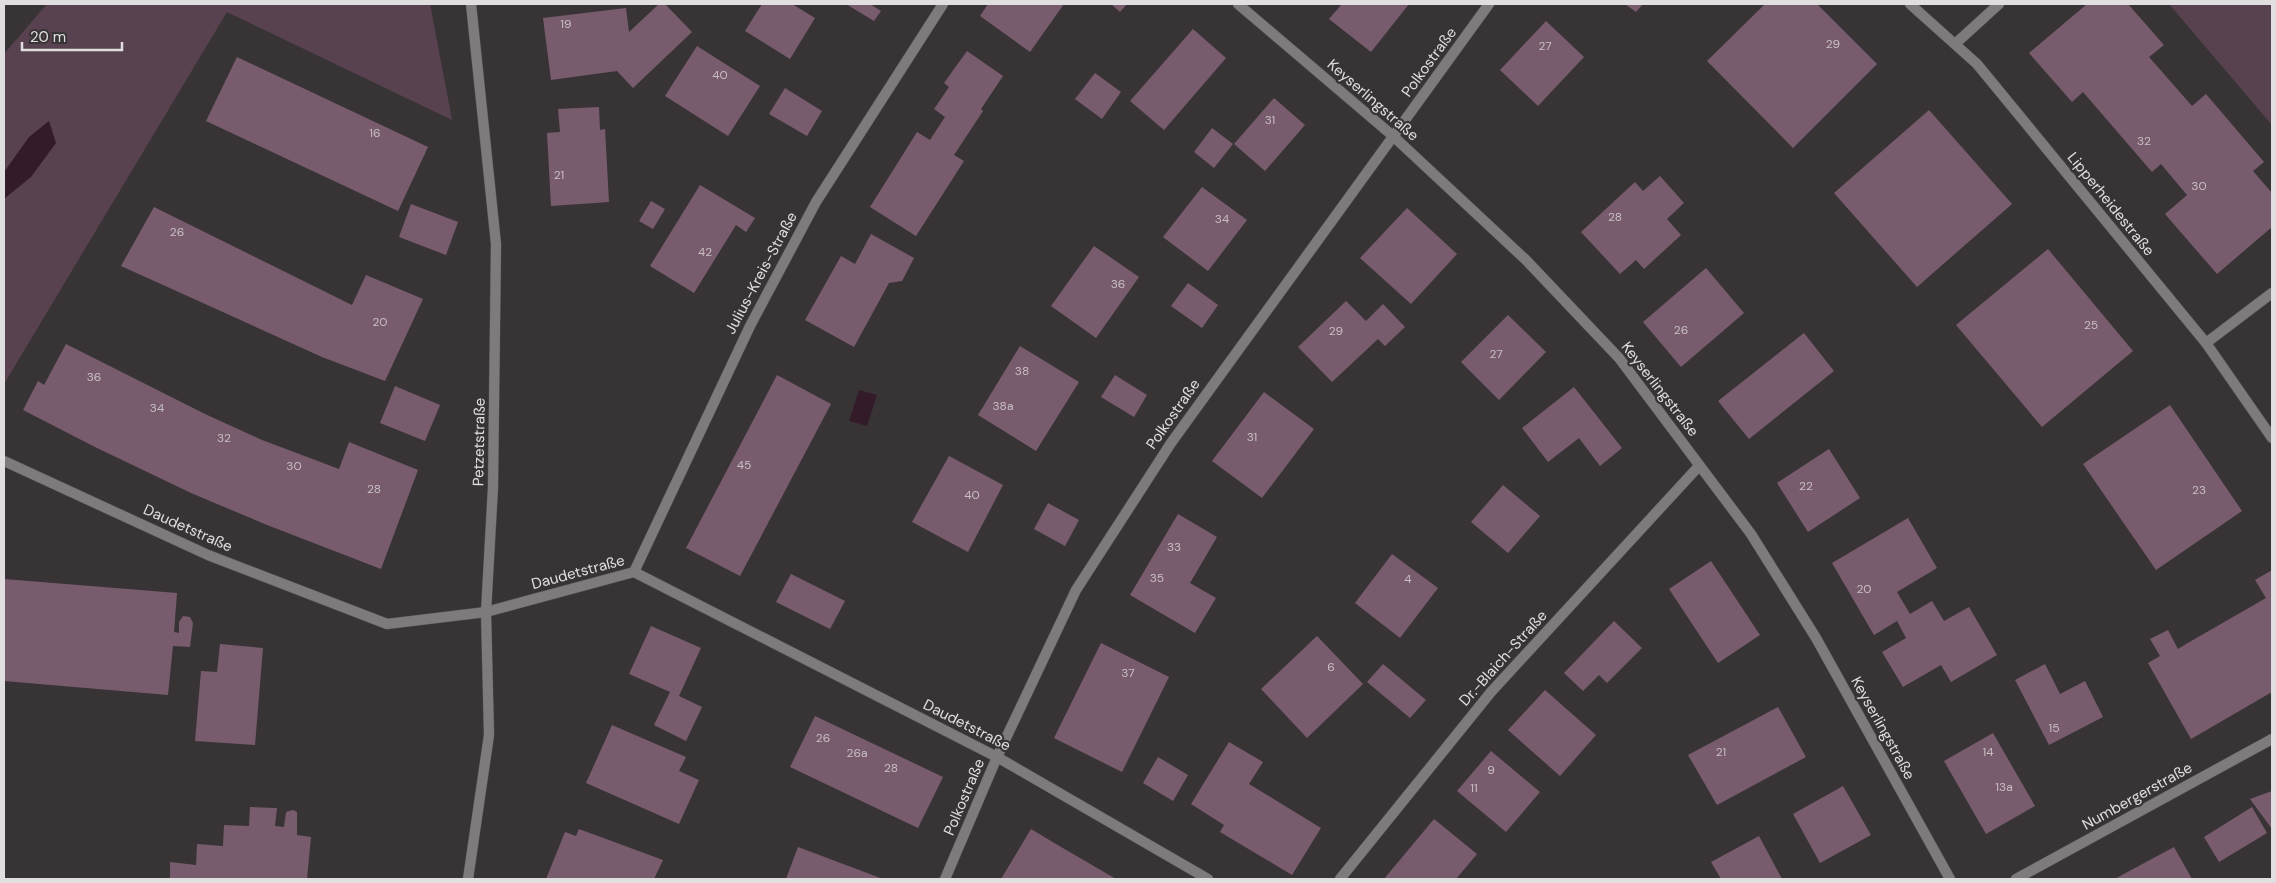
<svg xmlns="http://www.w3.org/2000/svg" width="2276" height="883" font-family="'DM Sans',sans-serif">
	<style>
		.green { fill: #594250 }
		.water { fill: #331b2a }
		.building { fill: #785c6d }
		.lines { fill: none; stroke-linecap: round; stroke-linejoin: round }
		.street-casing { stroke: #565354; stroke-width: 11 }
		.street { stroke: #7d7b7c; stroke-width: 10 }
		.labels { text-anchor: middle; stroke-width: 4.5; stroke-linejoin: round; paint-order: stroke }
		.number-label { font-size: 12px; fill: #c7bec2 }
		.street-label { font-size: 15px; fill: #e1dedf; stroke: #383436 }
	</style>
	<rect width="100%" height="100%" fill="#383436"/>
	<g class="green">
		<polygon points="47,4 430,4 452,120 227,12 4,384 4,54"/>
		<polygon points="2169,4 2272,4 2272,125"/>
	</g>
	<g class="water">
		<polygon points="49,121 56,143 31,177 4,199 4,172 29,137"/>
		<polygon points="859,390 877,395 867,426 849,421"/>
	</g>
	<g class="building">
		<polygon points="659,4 665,4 692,32 633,88 617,71 551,80 543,18 626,8 629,32"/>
		<polygon points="762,4 792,4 815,18 790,59 745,31"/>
		<polygon points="846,4 870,4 881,11 874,21"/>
		<polygon points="988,4 1064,4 1030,52 980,16"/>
		<polygon points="1111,4 1127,4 1120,12"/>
		<polygon points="1342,4 1409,4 1371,52 1329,19"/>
		<polygon points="1625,4 1643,4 1636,12"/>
		<polygon points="1765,4 1817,4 1877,64 1793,148 1707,61"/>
		<polygon points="2087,4 2128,4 2164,45 2149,57 2192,106 2206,94 2264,162 2253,171 2272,193 2272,227 2217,274 2165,214 2187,195 2161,164 2152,172 2083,92 2072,102 2029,53"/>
		<polygon points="1546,21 1584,57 1538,106 1500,70"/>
		<polygon points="1193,29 1226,58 1164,130 1130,101"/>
		<polygon points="697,46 760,86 728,136 665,96"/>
		<polygon points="967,51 1003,76 981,109 983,111 954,155 964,161 916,236 870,207 917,132 930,140 945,117 934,109 949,87 944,83"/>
		<polygon points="237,57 428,147 398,211 206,121"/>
		<polygon points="1095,73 1121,92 1102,119 1075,99"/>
		<polygon points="785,88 822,111 807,136 769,114"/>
		<polygon points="1274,98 1305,125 1265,171 1234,144"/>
		<polygon points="599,107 600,130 605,129 609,202 551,206 547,133 560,132 558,109"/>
		<polygon points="1929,110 2012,204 1917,287 1834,193"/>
		<polygon points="1212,128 1233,144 1214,168 1194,152"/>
		<polygon points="1660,176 1684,203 1667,219 1681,235 1644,269 1636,260 1620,274 1581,232 1635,182 1643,191"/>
		<polygon points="700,185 755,218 746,232 736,225 694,293 650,266"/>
		<polygon points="1202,187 1247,220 1208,271 1163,237"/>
		<polygon points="651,201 665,209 653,229 639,221"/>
		<polygon points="411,204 458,222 446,255 399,237"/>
		<polygon points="154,207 352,305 366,275 423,299 385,381 322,357 121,266"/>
		<polygon points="1407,208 1457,254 1411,304 1360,258"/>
		<polygon points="871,234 914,258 902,281 889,283 854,347 805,320 841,256 855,264"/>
		<polygon points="1094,246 1139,277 1096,338 1051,306"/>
		<polygon points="2048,249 2133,351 2042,427 1956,325"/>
		<polygon points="1706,268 1744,313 1681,367 1643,322"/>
		<polygon points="1188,283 1218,305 1202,328 1171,306"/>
		<polygon points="1346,301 1366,321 1383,304 1405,327 1385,346 1378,339 1332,382 1298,347"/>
		<polygon points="1508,315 1546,352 1499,400 1461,362"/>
		<polygon points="1804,333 1834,371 1749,439 1718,401"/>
		<polygon points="66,344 205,414 262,440 339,469 349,442 418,470 381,569 267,525 191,493 95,447 23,410 38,381 44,385"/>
		<polygon points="1020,346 1079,382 1036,451 978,415"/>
		<polygon points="777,375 831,404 740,576 686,548"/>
		<polygon points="1115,375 1147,395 1134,417 1101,397"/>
		<polygon points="395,386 440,405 425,441 380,423"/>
		<polygon points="1574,387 1622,448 1600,466 1579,438 1548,462 1522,428"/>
		<polygon points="1264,392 1314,429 1262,498 1212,461"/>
		<polygon points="2170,405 2242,511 2156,570 2083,464"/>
		<polygon points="1829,449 1860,498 1808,532 1777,483"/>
		<polygon points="949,456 1003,485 968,552 912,522"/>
		<polygon points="1503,485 1540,516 1508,553 1471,522"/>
		<polygon points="1048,503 1079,520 1065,546 1034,529"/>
		<polygon points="1178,514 1217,537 1190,583 1216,598 1195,633 1130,595"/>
		<polygon points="1908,518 1937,568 1897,592 1910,614 1932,601 1944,621 1969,607 1997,655 1951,682 1941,665 1903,687 1882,652 1906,638 1897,621 1874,635 1832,563"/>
		<polygon points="1392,554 1438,588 1400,638 1355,603"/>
		<polygon points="1711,561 1760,635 1718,663 1669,589"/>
		<polygon points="2272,570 2272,692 2191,739 2148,663 2160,656 2150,639 2168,630 2178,649 2186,644 2266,598 2255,580"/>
		<polygon points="791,574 845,601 830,629 776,602"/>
		<polygon points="4,579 177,593 174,632 179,633 179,622 183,616 190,617 193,623 190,647 173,646 168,695 4,681"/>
		<polygon points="1614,621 1642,648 1607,683 1599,675 1583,691 1564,673"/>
		<polygon points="651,626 701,648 679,696 702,707 686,741 654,725 670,692 629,674"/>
		<polygon points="1317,636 1363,684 1307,738 1261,689"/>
		<polygon points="1101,643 1169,677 1122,772 1054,738"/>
		<polygon points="220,644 263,648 255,745 195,741 201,671 217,672"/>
		<polygon points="1383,664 1426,700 1410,718 1367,682"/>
		<polygon points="2045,664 2060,694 2085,681 2103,717 2049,745 2015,680"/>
		<polygon points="1545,690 1596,735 1560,776 1508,730"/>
		<polygon points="1778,707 1806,757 1717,805 1688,755"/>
		<polygon points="815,716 943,777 918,828 790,767"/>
		<polygon points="612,725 686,757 679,771 699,780 679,824 586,783"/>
		<polygon points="1993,733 2035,806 1986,834 1944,761"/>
		<polygon points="1229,742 1263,762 1249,784 1321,828 1292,875 1220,832 1224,825 1191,804"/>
		<polygon points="1491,751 1540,792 1506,832 1457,791"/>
		<polygon points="1158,757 1188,775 1173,801 1143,783"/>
		<polygon points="1843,786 1871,835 1820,863 1793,814"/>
		<polygon points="2272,791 2272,829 2250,799"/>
		<polygon points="250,807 277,808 275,826 284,827 286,812 293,810 297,812 297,835 311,837 307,879 170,879 170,862 196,865 197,844 223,846 224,825 249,826"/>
		<polygon points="2252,807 2267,833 2219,862 2204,837"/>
		<polygon points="1434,819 1477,854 1456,879 1384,879"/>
		<polygon points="579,829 663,860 654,879 546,879 565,832 576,836"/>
		<polygon points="1031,829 1056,844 1116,879 1001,879"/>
		<polygon points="1759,836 1782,879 1721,879 1711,862"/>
		<polygon points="798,847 883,879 786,879"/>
		<polygon points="2174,847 2192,879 2115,879 2122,875"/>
	</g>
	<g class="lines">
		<defs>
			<g id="street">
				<polyline points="1238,4 1393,136 1526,260 1619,358 1751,534 1816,638 1950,879"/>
				<polyline points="1910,4 1977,64 2206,343 2272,438"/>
				<polyline points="1955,44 1999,4"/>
				<polyline points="2206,343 2272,293"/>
				<polyline points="4,461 208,555 387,624 486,612 634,572 997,757 1208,879"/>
				<polyline points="634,572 750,326 816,202 943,4"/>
				<polyline points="468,879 489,735 486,612 493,487 496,244 471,4"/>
				<polyline points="945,879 997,757 1076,590 1171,443 1489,4"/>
				<polyline points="1340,879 1491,692 1699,466"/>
				<polyline points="2016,879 2272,739"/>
			</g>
		</defs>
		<use href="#street" class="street-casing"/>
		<use href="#street" class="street"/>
	</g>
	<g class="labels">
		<g class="number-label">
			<text x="566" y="28">19</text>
			<text x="1833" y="48">29</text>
			<text x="1545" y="50">27</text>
			<text x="720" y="79">40</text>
			<text x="1270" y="124">31</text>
			<text x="375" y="137">16</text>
			<text x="2144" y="145">32</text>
			<text x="559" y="179">21</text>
			<text x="2199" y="190">30</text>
			<text x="1615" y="221">28</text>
			<text x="1222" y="223">34</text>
			<text x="177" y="236">26</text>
			<text x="705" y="256">42</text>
			<text x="1118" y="288">36</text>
			<text x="380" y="326">20</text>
			<text x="2091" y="329">25</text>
			<text x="1681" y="334">26</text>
			<text x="1336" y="335">29</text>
			<text x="1496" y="358">27</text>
			<text x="1022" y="375">38</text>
			<text x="94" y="381">36</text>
			<text x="1003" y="410">38a</text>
			<text x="157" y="412">34</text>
			<text x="1252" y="441">31</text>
			<text x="224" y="442">32</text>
			<text x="744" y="469">45</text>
			<text x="294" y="470">30</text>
			<text x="1806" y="490">22</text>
			<text x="374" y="493">28</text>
			<text x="2199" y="494">23</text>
			<text x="972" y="499">40</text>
			<text x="1174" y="551">33</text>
			<text x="1157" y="582">35</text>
			<text x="1408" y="583">4</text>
			<text x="1864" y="593">20</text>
			<text x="1331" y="671">6</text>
			<text x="1128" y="677">37</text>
			<text x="2054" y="732">15</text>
			<text x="823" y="742">26</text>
			<text x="1721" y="756">21</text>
			<text x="1988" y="756">14</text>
			<text x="857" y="757">26a</text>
			<text x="891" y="772">28</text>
			<text x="1491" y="774">9</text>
			<text x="2004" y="791">13a</text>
			<text x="1474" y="792">11</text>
		</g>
		<g class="street-label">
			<text transform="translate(1429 62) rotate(-54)" y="5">Polkostraße</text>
			<text transform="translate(1373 100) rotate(41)" y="5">Keyserlingstraße</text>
			<text transform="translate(2111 204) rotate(51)" y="5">Lipperheidestraße</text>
			<text transform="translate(761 273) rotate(-62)" y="5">Julius-Kreis-Straße</text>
			<text transform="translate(1660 389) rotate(52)" y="5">Keyserlingstraße</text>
			<text transform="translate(1173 414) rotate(-55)" y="5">Polkostraße</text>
			<text transform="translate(479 442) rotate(-89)" y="5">Petzetstraße</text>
			<text transform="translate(188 528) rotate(24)" y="5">Daudetstraße</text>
			<text transform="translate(578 572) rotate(-15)" y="5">Daudetstraße</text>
			<text transform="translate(1503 658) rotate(-48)" y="5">Dr.-Blaich-Straße</text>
			<text transform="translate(967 725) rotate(27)" y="5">Daudetstraße</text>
			<text transform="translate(1883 728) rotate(61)" y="5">Keyserlingstraße</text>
			<text transform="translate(2137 796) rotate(-29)" y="5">Numbergerstraße</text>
			<text transform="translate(964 797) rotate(-67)" y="5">Polkostraße</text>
		</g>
	</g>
	<rect width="2276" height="883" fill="none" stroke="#e1dedf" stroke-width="10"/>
	<path d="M22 42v8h100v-8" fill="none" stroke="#e1dedf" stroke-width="2.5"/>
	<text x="30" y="42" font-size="15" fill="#e1dedf" stroke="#383436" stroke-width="4" paint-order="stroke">20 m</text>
</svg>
